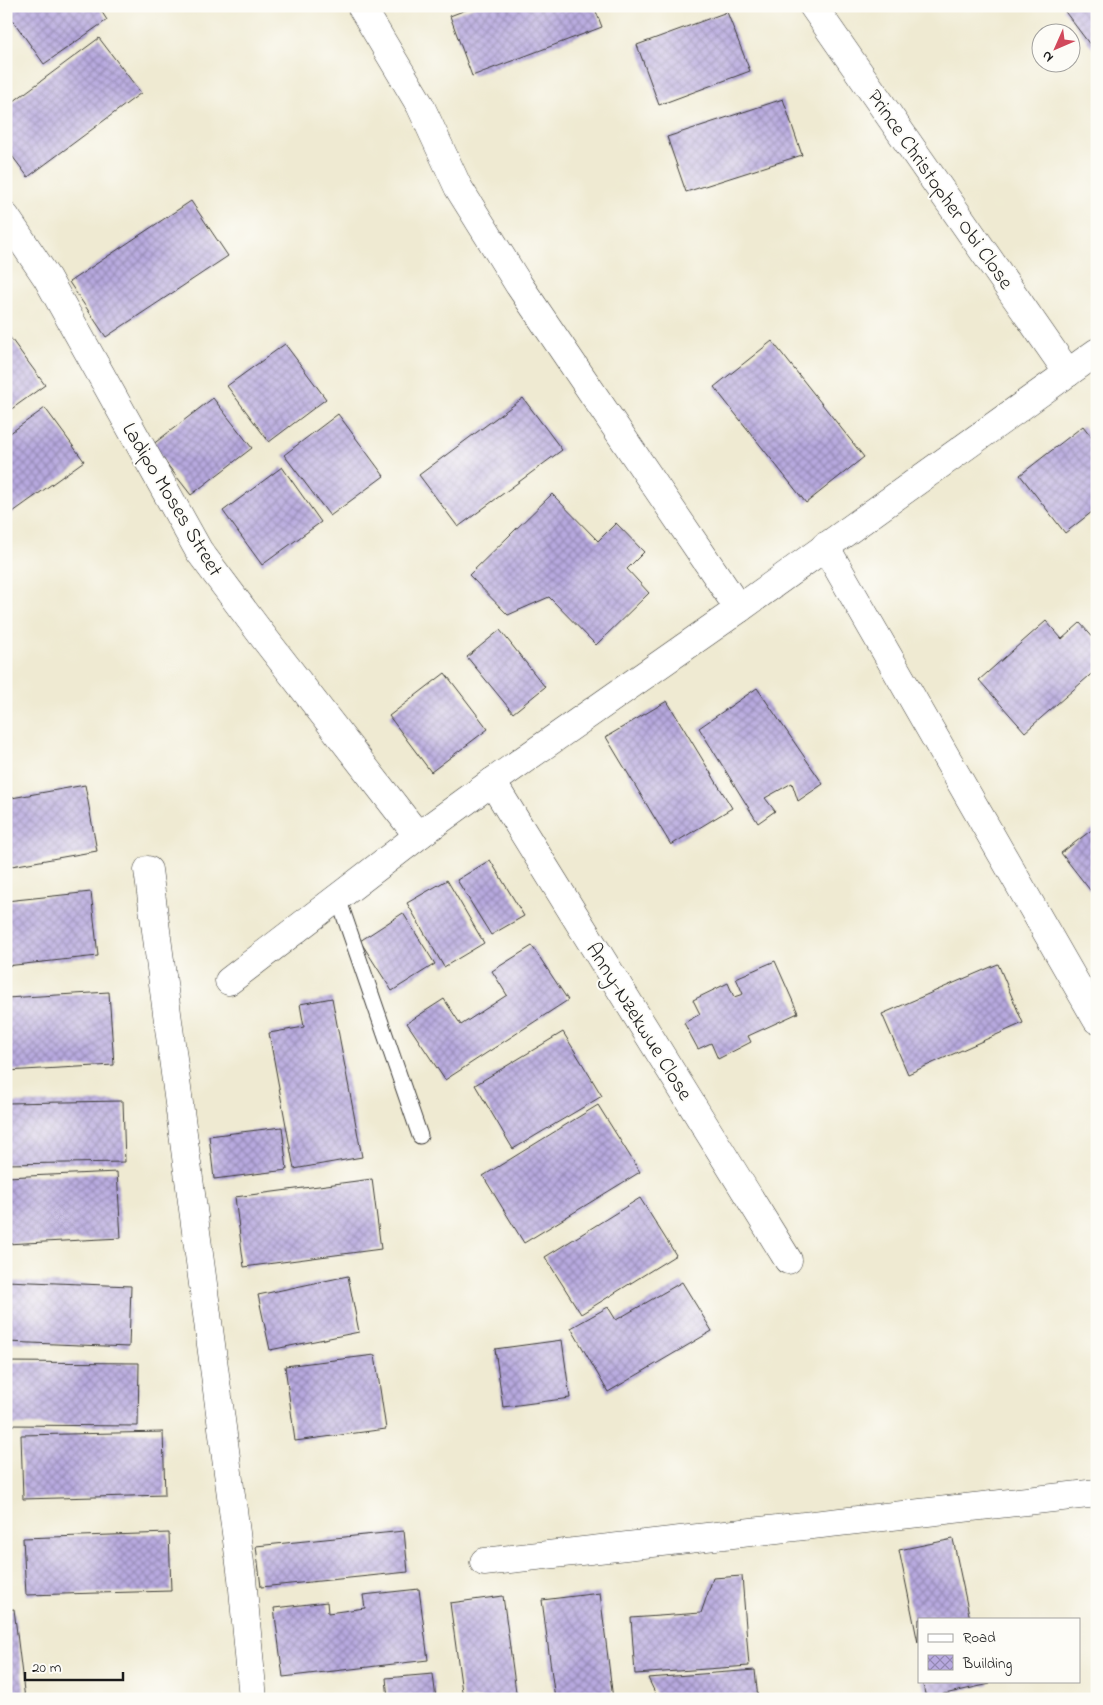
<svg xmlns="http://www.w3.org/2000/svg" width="1103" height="1705" font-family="'Indie Flower',sans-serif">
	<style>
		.building { fill: url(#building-cross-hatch) }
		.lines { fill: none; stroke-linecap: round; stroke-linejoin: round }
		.lane-casing { stroke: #3c3b37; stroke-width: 17 }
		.street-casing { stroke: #3c3b37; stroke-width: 29 }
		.lane { stroke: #fff; stroke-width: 15 }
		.street { stroke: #fff; stroke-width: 28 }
		.labels { text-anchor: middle; stroke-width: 4; stroke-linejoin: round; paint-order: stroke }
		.street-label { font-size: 21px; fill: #1c1c1c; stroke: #fdfcf7 }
	</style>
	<defs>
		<pattern id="building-cross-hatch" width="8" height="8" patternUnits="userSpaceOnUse" patternTransform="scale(1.25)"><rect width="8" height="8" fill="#b7a9df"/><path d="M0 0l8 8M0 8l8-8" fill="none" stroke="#9489b4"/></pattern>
	</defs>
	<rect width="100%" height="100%" fill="#fdfcf7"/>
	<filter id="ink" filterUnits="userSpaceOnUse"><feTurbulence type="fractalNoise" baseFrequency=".02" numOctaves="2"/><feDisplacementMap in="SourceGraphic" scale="10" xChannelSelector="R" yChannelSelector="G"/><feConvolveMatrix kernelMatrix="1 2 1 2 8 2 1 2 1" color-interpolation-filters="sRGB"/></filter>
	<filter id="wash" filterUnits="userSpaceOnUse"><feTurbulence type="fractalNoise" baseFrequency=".0096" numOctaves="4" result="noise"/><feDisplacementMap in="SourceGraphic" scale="20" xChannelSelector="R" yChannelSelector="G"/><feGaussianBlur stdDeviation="1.12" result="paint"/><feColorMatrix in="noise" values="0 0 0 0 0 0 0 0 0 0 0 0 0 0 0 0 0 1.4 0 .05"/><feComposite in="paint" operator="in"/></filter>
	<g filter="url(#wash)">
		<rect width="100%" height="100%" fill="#efead2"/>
		<g id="blocks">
			<g class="building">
				<polygon points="6,6 98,6 107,20 44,64 6,11"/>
				<polygon points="476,6 594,6 602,27 472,76 450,16"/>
				<polygon points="1068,6 1097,6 1097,54 1063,9"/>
				<polygon points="727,12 750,71 659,105 637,45"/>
				<polygon points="99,38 141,93 28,177 6,148 6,107"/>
				<polygon points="783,99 802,155 686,192 667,137"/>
				<polygon points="191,201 228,256 106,337 69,282"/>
				<polygon points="9,336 45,385 6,413 6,338"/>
				<polygon points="772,341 864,457 806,503 714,387"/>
				<polygon points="285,344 326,399 269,442 227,386"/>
				<polygon points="213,398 252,448 191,495 152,445"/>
				<polygon points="523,398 562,450 458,527 419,475"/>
				<polygon points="45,408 84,461 6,517 6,436"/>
				<polygon points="338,414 384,476 330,516 284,455"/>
				<polygon points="1083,426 1097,444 1097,508 1065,533 1020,475"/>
				<polygon points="282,467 321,522 262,565 223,511"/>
				<polygon points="552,494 598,541 616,523 644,552 627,569 649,593 596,645 549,597 508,615 469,575"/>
				<polygon points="1046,621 1062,639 1080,623 1097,642 1097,669 1025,732 979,680"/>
				<polygon points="500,630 545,687 513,713 467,657"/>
				<polygon points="445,673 488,729 431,772 389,716"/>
				<polygon points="757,688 823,784 798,801 792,783 765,798 775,811 758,823 699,728"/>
				<polygon points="667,701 732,808 671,845 606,737"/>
				<polygon points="85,785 97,851 6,867 6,799"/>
				<polygon points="1097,826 1097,899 1061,853"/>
				<polygon points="490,860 524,916 491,935 457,880"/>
				<polygon points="447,880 484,943 444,967 407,903"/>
				<polygon points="91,892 98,956 6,966 6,901"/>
				<polygon points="403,913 435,964 392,991 360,941"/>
				<polygon points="532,946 568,1000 445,1080 407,1023 444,999 461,1025 507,995 492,971"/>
				<polygon points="775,961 798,1013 748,1036 751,1042 718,1059 711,1043 698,1049 684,1023 700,1014 693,1000 728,983 734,997 743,994 736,978"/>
				<polygon points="998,964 1023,1023 908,1074 882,1014"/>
				<polygon points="109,992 114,1065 6,1071 6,998"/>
				<polygon points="332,998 362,1157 294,1169 269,1033 304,1027 300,1004"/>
				<polygon points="563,1032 602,1096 513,1149 475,1085"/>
				<polygon points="123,1101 125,1162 6,1164 6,1103"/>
				<polygon points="598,1105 640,1172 524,1243 483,1176"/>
				<polygon points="282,1127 287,1170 214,1179 209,1136"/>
				<polygon points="117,1172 121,1238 6,1244 6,1177"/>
				<polygon points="372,1179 381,1249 244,1267 235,1197"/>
				<polygon points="640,1198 676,1255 581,1314 545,1257"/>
				<polygon points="348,1276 359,1332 270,1350 258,1295"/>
				<polygon points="6,1281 131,1286 129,1347 6,1342"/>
				<polygon points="682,1282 712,1331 608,1392 571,1328 608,1307 616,1320"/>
				<polygon points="562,1340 570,1398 503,1407 495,1349"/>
				<polygon points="375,1355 386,1429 295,1441 285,1366"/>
				<polygon points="6,1362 139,1363 138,1426 6,1425"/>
				<polygon points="163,1432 165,1495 23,1499 21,1435"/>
				<polygon points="404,1531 408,1572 261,1587 256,1546"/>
				<polygon points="169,1533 171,1591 26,1595 23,1538"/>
				<polygon points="953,1539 970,1619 919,1619 918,1643 899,1550"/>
				<polygon points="742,1576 749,1666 635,1674 631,1618 701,1613 713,1578"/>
				<polygon points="419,1589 428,1660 283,1677 274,1608 327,1602 328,1613 365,1608 363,1595"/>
				<polygon points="600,1593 613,1699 555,1699 542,1600"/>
				<polygon points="503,1596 517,1699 463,1699 450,1603"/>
				<polygon points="14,1609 25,1699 6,1699 6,1610"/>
				<polygon points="755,1670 758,1699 658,1699 648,1678"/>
				<polygon points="433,1674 436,1699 388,1699 386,1678"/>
				<polygon points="922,1681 988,1681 990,1684 926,1698"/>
			</g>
		</g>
	</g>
	<g filter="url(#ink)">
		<use href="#blocks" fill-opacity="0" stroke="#3c3b37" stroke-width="1"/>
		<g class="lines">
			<defs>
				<polyline id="lane" points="338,898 420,1136"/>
				<g id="street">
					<polyline points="361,6 420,105 458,187 519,285 739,609"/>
					<polyline points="813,6 1068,373"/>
					<polyline points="6,217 47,278 199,551 265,639 418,836"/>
					<polyline points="825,546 1097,1020"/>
					<polyline points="492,782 788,1260"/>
					<polyline points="148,870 242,1578 253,1699"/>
					<polyline points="229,981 418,836 492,782 739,609 1097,352"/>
					<polyline points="484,1562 1097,1493"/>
				</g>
			</defs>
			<use href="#lane" class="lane-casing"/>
			<use href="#street" class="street-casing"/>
			<use href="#lane" class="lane"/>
			<use href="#street" class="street"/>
		</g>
	</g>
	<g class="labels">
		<g class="street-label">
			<text transform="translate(941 189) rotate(55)" y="7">Prince Christopher Obi Close</text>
			<text transform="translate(173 499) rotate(59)" y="7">Ladipo Moses Street</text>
			<text transform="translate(640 1021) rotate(58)" y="7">Anny-Nzekwue Close</text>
		</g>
	</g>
	<rect width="1103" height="1705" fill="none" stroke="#fdfcf7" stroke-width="25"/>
	<rect x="918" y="1618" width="162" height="65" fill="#fdfcf7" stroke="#a3a29f"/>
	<rect x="928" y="1634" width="25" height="8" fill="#ffffff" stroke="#a3a29f"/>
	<text x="963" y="1642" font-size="15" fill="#1c1c1c">Road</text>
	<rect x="928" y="1655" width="25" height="15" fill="url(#building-cross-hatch)" stroke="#a3a29f"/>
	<text x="963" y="1668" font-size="15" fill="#1c1c1c">Building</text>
	<g transform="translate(1056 48) rotate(225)"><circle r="24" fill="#fdfcf7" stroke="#a3a29f"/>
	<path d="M0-4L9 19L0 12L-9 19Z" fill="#d1495b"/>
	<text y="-8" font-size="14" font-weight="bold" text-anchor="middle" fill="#1c1c1c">N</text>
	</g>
	<path d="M25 1672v8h98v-8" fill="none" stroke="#1c1c1c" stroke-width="2.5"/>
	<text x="32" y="1672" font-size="15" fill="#1c1c1c" stroke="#fdfcf7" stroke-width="4" paint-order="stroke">20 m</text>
</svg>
